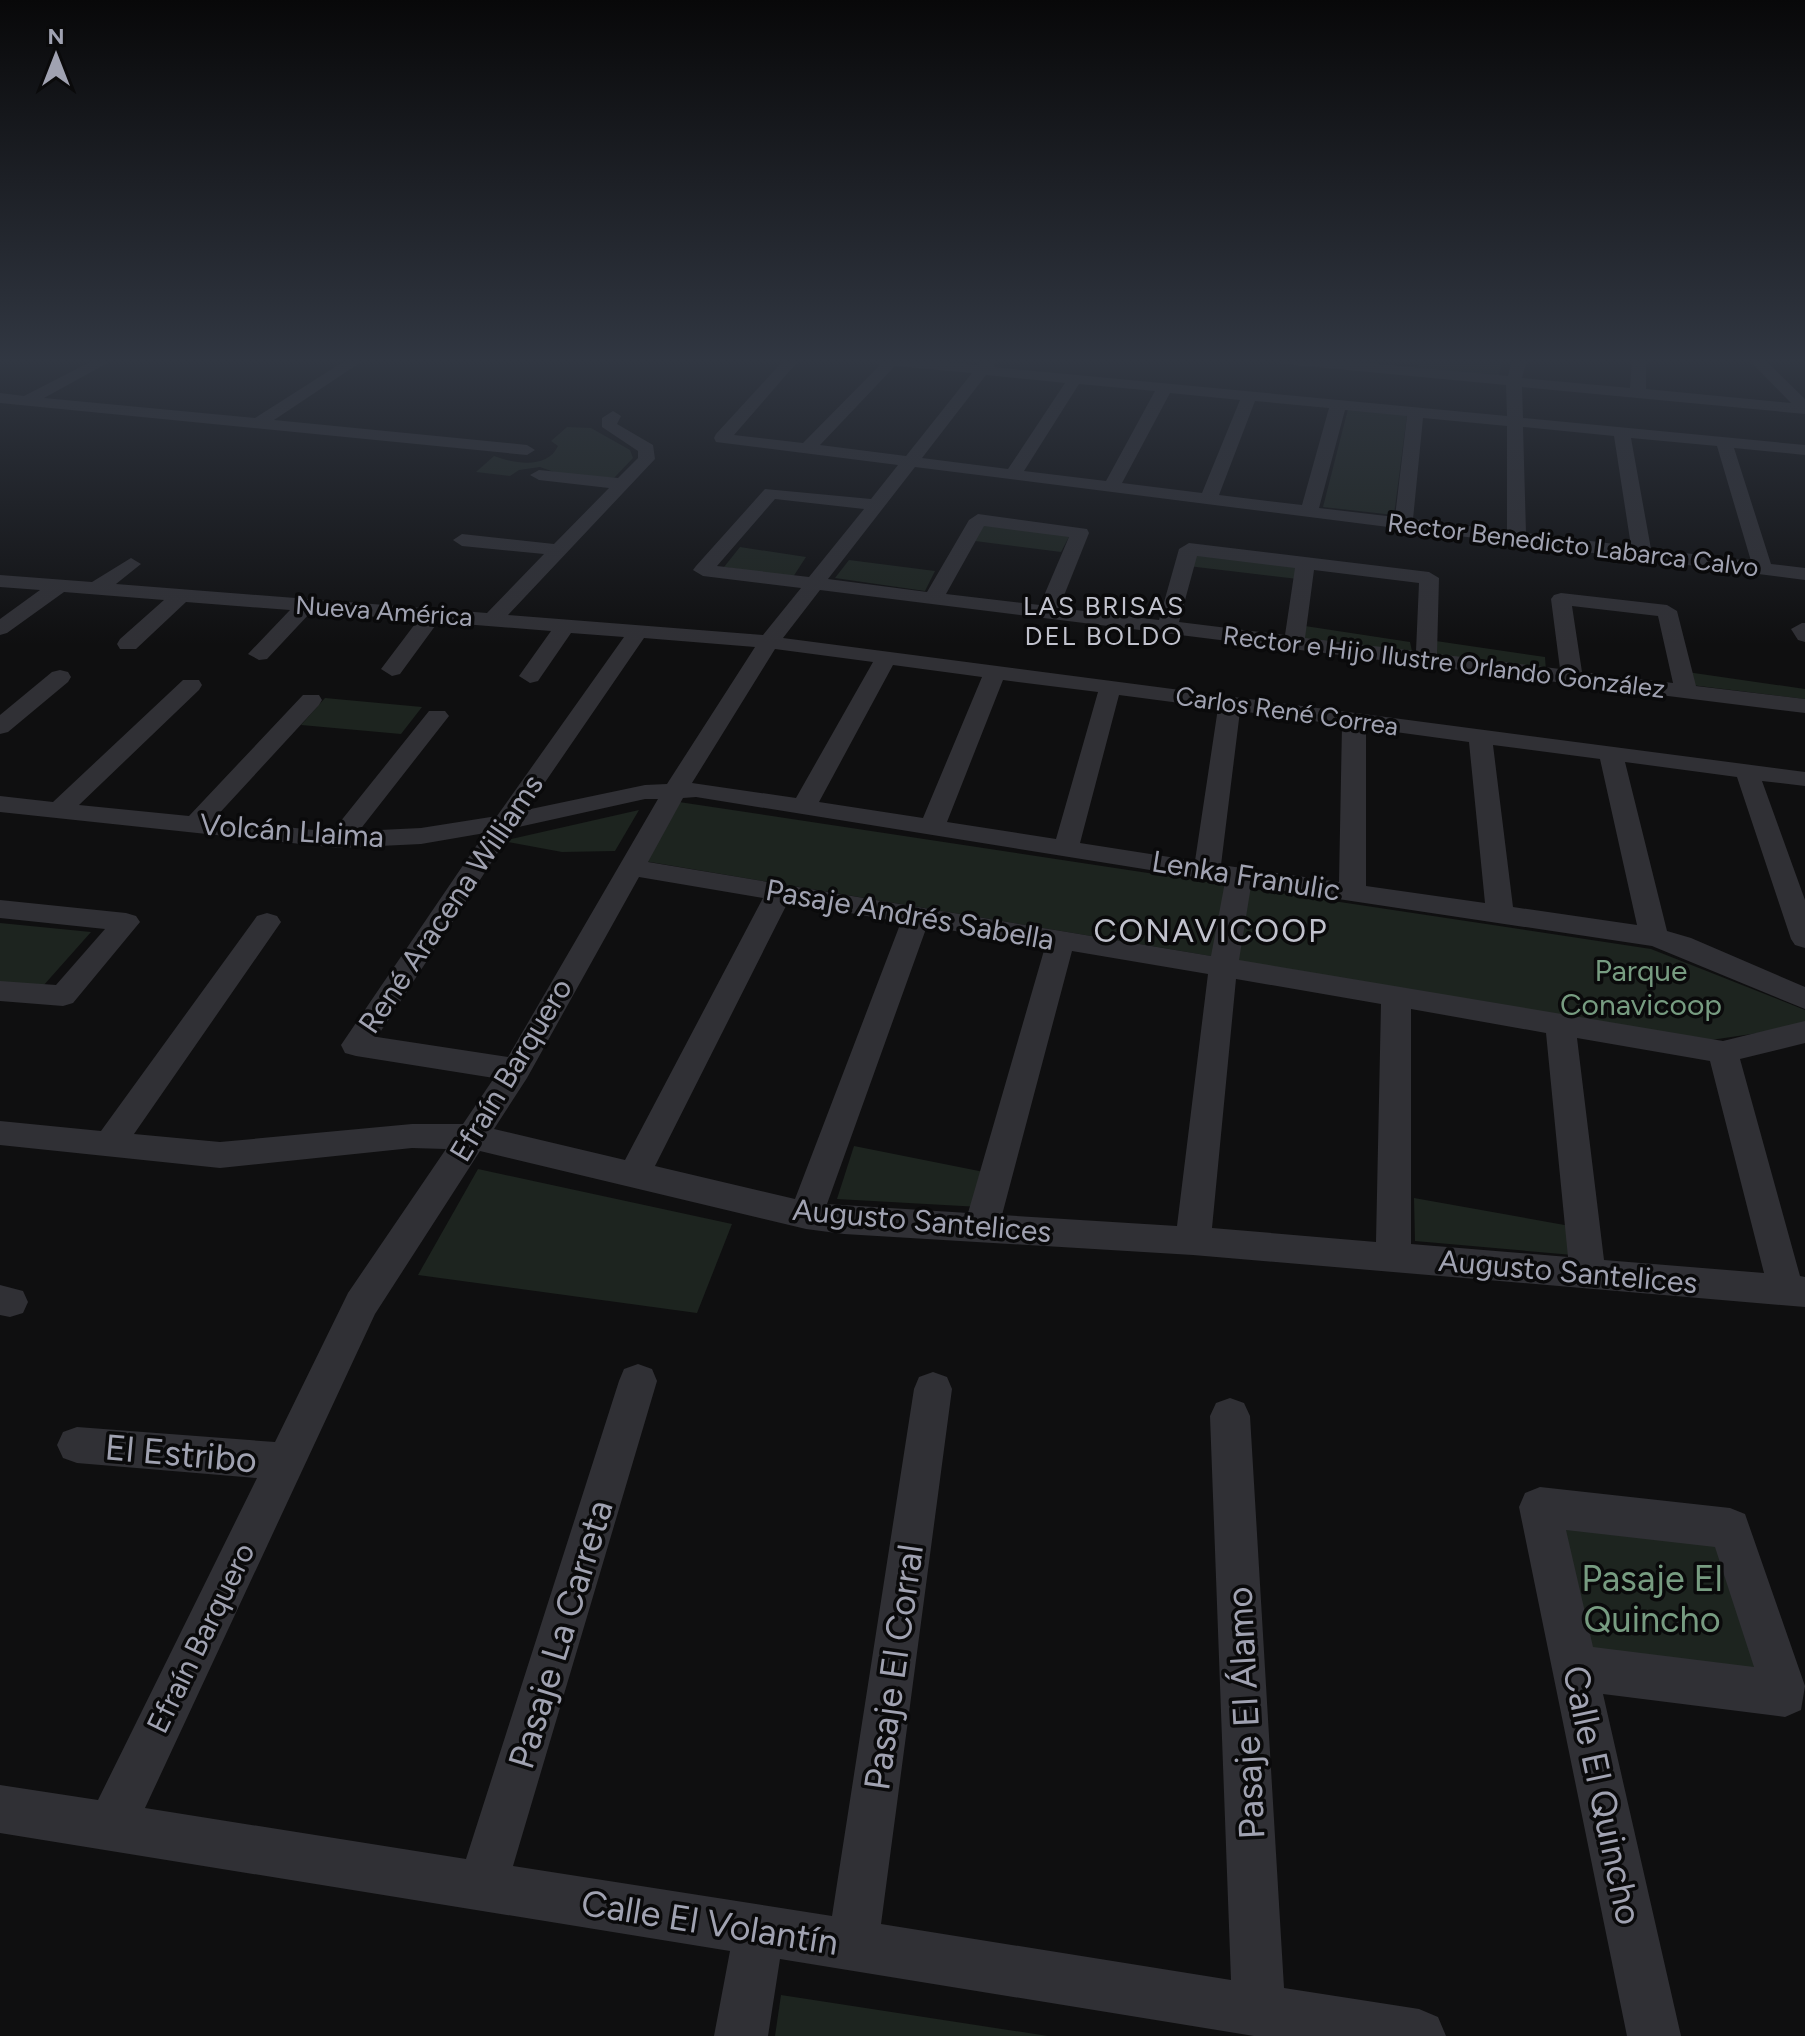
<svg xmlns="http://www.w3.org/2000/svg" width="1805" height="2036" font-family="Figtree,sans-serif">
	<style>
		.green { fill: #1d241f }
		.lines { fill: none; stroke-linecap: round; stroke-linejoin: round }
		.minor { fill: #303035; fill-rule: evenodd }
		.labels { text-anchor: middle; stroke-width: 7; stroke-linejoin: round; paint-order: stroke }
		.far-street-label { font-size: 26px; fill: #a0a2b1; stroke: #0a0a0b }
		.far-neighbourhood-label { font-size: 26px; letter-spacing: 2px; fill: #c1c2cd; stroke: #0a0a0b }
		.street-label { font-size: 30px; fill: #a0a2b1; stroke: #0a0a0b }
		.park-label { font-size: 30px; fill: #779c81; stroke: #0a0a0b }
		.neighbourhood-label { font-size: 32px; letter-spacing: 2px; fill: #c1c2cd; stroke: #0a0a0b }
		.near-street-label { font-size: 36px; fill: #a0a2b1; stroke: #0a0a0b }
		.near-park-label { font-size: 36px; fill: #779c81; stroke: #0a0a0b }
	</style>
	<rect width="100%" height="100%" fill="#0f0f10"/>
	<g class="green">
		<polygon points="1420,360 1503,360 1499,375 1495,377 1418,370"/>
		<polygon points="1348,409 1407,415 1394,515 1323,507"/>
		<path d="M 567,427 L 591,428 L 630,450 L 633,458 L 614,478 L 557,473 L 540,467 L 519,470 L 510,476 L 476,472 L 494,456 C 513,463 547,470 558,446 L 551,441 Z"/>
		<polygon points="984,524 1070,535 1061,552 975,541"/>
		<polygon points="740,547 806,557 793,577 724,567"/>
		<polygon points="1192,551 1301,564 1298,579 1188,566"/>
		<polygon points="849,560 935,571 925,591 835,578"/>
		<polygon points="1305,626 1410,642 1413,656 1304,639"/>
		<polygon points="1436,641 1545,657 1546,671 1436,657"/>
		<polygon points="1687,672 1805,689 1805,699 1691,685"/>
		<polygon points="325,698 422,707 401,734 301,725"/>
		<polygon points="679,802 1651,949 1805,1010 1805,1026 1711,1040 644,861"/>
		<polygon points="639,810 615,851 562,852 502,841"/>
		<polygon points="0,923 91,932 43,986 0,982"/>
		<polygon points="854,1146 989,1173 980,1207 837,1199"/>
		<polygon points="478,1169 732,1224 697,1313 418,1275"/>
		<polygon points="1414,1198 1570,1226 1573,1255 1415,1241"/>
		<polygon points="1558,1523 1718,1541 1762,1677 1589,1656"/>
		<polygon points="781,1995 1048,2036 775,2036"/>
	</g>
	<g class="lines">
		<g class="minor">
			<polygon points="94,360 113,360 44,398 255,418 346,360 364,360 274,420 527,445 535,450 527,455 0,403 0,393 24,396"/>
			<path d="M 784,360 L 799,360 L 734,435 L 803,443 L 880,365 L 872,360 L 929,360 L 978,365 L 982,360 L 997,360 L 993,367 L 1507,416 L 1506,385 L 1284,364 L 1277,360 L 1335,360 L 1508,376 L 1512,360 L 1527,360 L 1522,378 L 1630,388 L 1632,360 L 1646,360 L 1646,389 L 1791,403 L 1749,360 L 1765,360 L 1805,399 L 1805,414 L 1522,387 L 1523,418 L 1805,445 L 1805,455 L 1734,448 L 1771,564 L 1805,568 L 1805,580 L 915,467 L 828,579 L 927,592 L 969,520 L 978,514 L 1087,529 L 1089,533 L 1059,608 L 1159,620 L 1179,549 L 1189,543 L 1429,572 L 1439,578 L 1437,654 L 1560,669 L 1551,599 L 1554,595 L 1561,593 L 1667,605 L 1677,611 L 1696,686 L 1805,699 L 1805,713 L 820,590 L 783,638 L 1805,772 L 1805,786 L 1762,781 L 1805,900 L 1805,948 L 1795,945 L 1791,939 L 1737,777 L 1625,762 L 1667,931 L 1691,938 L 1805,987 L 1805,1009 L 1652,946 L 1251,886 L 1239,960 L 1723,1041 L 1805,1021 L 1805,1043 L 1740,1059 L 1800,1276 L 1805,1277 L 1805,1307 L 1193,1255 L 844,1234 L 806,1229 L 480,1151 L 375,1314 L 145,1808 L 466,1859 L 619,1381 L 624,1369 L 638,1364 L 652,1369 L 657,1381 L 513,1866 L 832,1916 L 914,1389 L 919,1377 L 933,1372 L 947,1377 L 952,1389 L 881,1924 L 1231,1980 L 1210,1416 L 1216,1403 L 1230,1398 L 1244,1403 L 1250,1416 L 1284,1988 L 1419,2009 L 1438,2017 L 1446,2036 L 1254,2036 L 780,1959 L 768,2036 L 714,2036 L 730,1951 L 0,1833 L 0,1785 L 98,1800 L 257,1478 L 77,1463 L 63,1458 L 57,1445 L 63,1432 L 77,1427 L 275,1442 L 348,1293 L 446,1149 L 412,1148 L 220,1168 L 0,1145 L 0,1121 L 101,1131 L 257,916 L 267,913 L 277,916 L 281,922 L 134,1134 L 220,1142 L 412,1124 L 463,1124 L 494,1078 L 356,1056 L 345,1053 L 341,1045 L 485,833 L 421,844 L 339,848 L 0,812 L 0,796 L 53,802 L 183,680 L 199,680 L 202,685 L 199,690 L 79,805 L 189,816 L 303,695 L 319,695 L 322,700 L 319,705 L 214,819 L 332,832 L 429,711 L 445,711 L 449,716 L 359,831 L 421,828 L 497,816 L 624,637 L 571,633 L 538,681 L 530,683 L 519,676 L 551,631 L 438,622 L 400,674 L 392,676 L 381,669 L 418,620 L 311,612 L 267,659 L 259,660 L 248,654 L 290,610 L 186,602 L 136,649 L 120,649 L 117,644 L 120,639 L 164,600 L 64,592 L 7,633 L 0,635 L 0,619 L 40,590 L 0,587 L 0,575 L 92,582 L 131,558 L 141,564 L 116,584 L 487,613 L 544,554 L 462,546 L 453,540 L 462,534 L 554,544 L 609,488 L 539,480 L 530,475 L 539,470 L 618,478 L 638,458 L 638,451 L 602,427 L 602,418 L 613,411 L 621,416 L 617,424 L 653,445 L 655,459 L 508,615 L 763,635 L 801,588 L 703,576 L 693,570 L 696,566 L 765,489 L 871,499 L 898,465 L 716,442 L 714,438 L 716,434 ZM 895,366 L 972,373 L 906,456 L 820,445 ZM 986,375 L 1065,383 L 1008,469 L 922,458 ZM 1079,384 L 1155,391 L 1106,481 L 1024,471 ZM 1170,393 L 1240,400 L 1202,493 L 1122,483 ZM 1255,401 L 1329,408 L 1302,505 L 1219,495 ZM 1345,410 L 1407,416 L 1395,517 L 1319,508 ZM 1423,418 L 1507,426 L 1507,531 L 1413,519 ZM 1523,427 L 1614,436 L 1631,546 L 1526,533 ZM 1631,438 L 1717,446 L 1751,561 L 1651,549 ZM 775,499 L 864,509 L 809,577 L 717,566 ZM 984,526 L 1069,537 L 1040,605 L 946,594 ZM 1197,556 L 1295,568 L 1285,635 L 1179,622 ZM 1314,570 L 1419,583 L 1416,651 L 1305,638 ZM 1572,606 L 1658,616 L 1673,683 L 1582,672 ZM 644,638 L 755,647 L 667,784 L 645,785 L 526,810 ZM 775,649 L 873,662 L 796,798 L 692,783 ZM 893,665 L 982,677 L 923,818 L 819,802 ZM 1003,680 L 1098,692 L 1056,839 L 947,822 ZM 1119,695 L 1218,708 L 1195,861 L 1080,843 ZM 1240,711 L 1342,725 L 1339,882 L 1221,865 ZM 1366,728 L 1469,742 L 1485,903 L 1366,886 ZM 1493,745 L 1600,759 L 1637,925 L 1513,907 ZM 696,797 L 1225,882 L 1211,956 L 648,862 L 683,798 ZM 645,799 L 658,799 L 508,1057 L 377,1037 L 514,828 ZM 639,877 L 763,898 L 625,1160 L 494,1129 L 527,1078 ZM 788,902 L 901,922 L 795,1199 L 655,1166 ZM 927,926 L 1045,947 L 968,1213 L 827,1204 ZM 1072,951 L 1208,974 L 1177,1226 L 1002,1215 ZM 1236,979 L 1381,1004 L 1376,1242 L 1212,1228 ZM 1411,1009 L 1546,1033 L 1568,1257 L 1411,1244 ZM 1577,1038 L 1710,1061 L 1764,1273 L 1604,1260 Z"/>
			<polygon points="1802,623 1805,623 1805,642 1798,640 1791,629"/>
			<polygon points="60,670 68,672 71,677 68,682 8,732 0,734 0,715 52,672"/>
			<polygon points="0,900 126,913 136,916 140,922 73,1003 63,1006 0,1001 0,981 56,985 105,929 0,918"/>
			<polygon points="0,1285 23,1291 28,1302 23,1313 10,1317 0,1315"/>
			<path d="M 1540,1487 L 1730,1508 L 1745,1514 L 1805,1686 L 1801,1710 L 1785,1717 L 1603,1694 L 1681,2036 L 1627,2036 L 1519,1507 L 1525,1493 ZM 1566,1530 L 1715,1547 L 1754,1667 L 1593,1647 Z"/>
		</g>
	</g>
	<linearGradient id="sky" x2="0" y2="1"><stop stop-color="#080809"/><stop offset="0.56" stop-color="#313742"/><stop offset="1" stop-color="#313742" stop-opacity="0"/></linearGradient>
	<rect width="1805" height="645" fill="url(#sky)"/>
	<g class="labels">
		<g class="far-street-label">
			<text transform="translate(1573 545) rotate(7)" y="9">Rector Benedicto Labarca Calvo</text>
			<text transform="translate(384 611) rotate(4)" y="9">Nueva América</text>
			<text transform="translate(1444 662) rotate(7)" y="9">Rector e Hijo Ilustre Orlando González</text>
			<text transform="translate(1287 711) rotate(8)" y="9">Carlos René Correa</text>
		</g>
		<g class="far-neighbourhood-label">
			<text x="1104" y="615">LAS BRISAS<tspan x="1104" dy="30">DEL BOLDO</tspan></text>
		</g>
		<g class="street-label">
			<text transform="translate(292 831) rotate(4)" y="10">Volcán Llaima</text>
			<text transform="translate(1246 876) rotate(9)" y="10">Lenka Franulic</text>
			<text transform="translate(451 904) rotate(-56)" y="10">René Aracena Williams</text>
			<text transform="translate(910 915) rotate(10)" y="10">Pasaje Andrés Sabella</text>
			<text transform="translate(511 1070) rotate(-59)" y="10">Efraín Barquero</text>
			<text transform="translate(922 1221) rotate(5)" y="10">Augusto Santelices</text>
			<text transform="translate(1568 1272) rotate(5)" y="10">Augusto Santelices</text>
			<text transform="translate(201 1638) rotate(-64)" y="10">Efraín Barquero</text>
		</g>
		<g class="park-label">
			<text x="1641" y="981">Parque<tspan x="1641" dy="34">Conavicoop</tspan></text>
		</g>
		<g class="neighbourhood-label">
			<text x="1211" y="942">CONAVICOOP</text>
		</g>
		<g class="near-street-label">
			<text transform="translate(181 1453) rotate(5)" y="13">El Estribo</text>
			<text transform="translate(560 1634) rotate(-73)" y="13">Pasaje La Carreta</text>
			<text transform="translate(893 1667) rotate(-82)" y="13">Pasaje El Corral</text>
			<text transform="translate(1245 1713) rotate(-93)" y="13">Pasaje El Álamo</text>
			<text transform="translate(1603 1795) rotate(78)" y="13">Calle El Quincho</text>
			<text transform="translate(710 1922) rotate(9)" y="13">Calle El Volantín</text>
		</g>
		<g class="near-park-label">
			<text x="1652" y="1591">Pasaje El<tspan x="1652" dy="41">Quincho</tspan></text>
		</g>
	</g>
	<g transform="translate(56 56)" stroke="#0a0a0b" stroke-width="6" paint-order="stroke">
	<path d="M0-6L14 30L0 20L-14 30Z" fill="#a0a2b1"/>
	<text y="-12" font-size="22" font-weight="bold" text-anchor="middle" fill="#a0a2b1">N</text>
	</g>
</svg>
